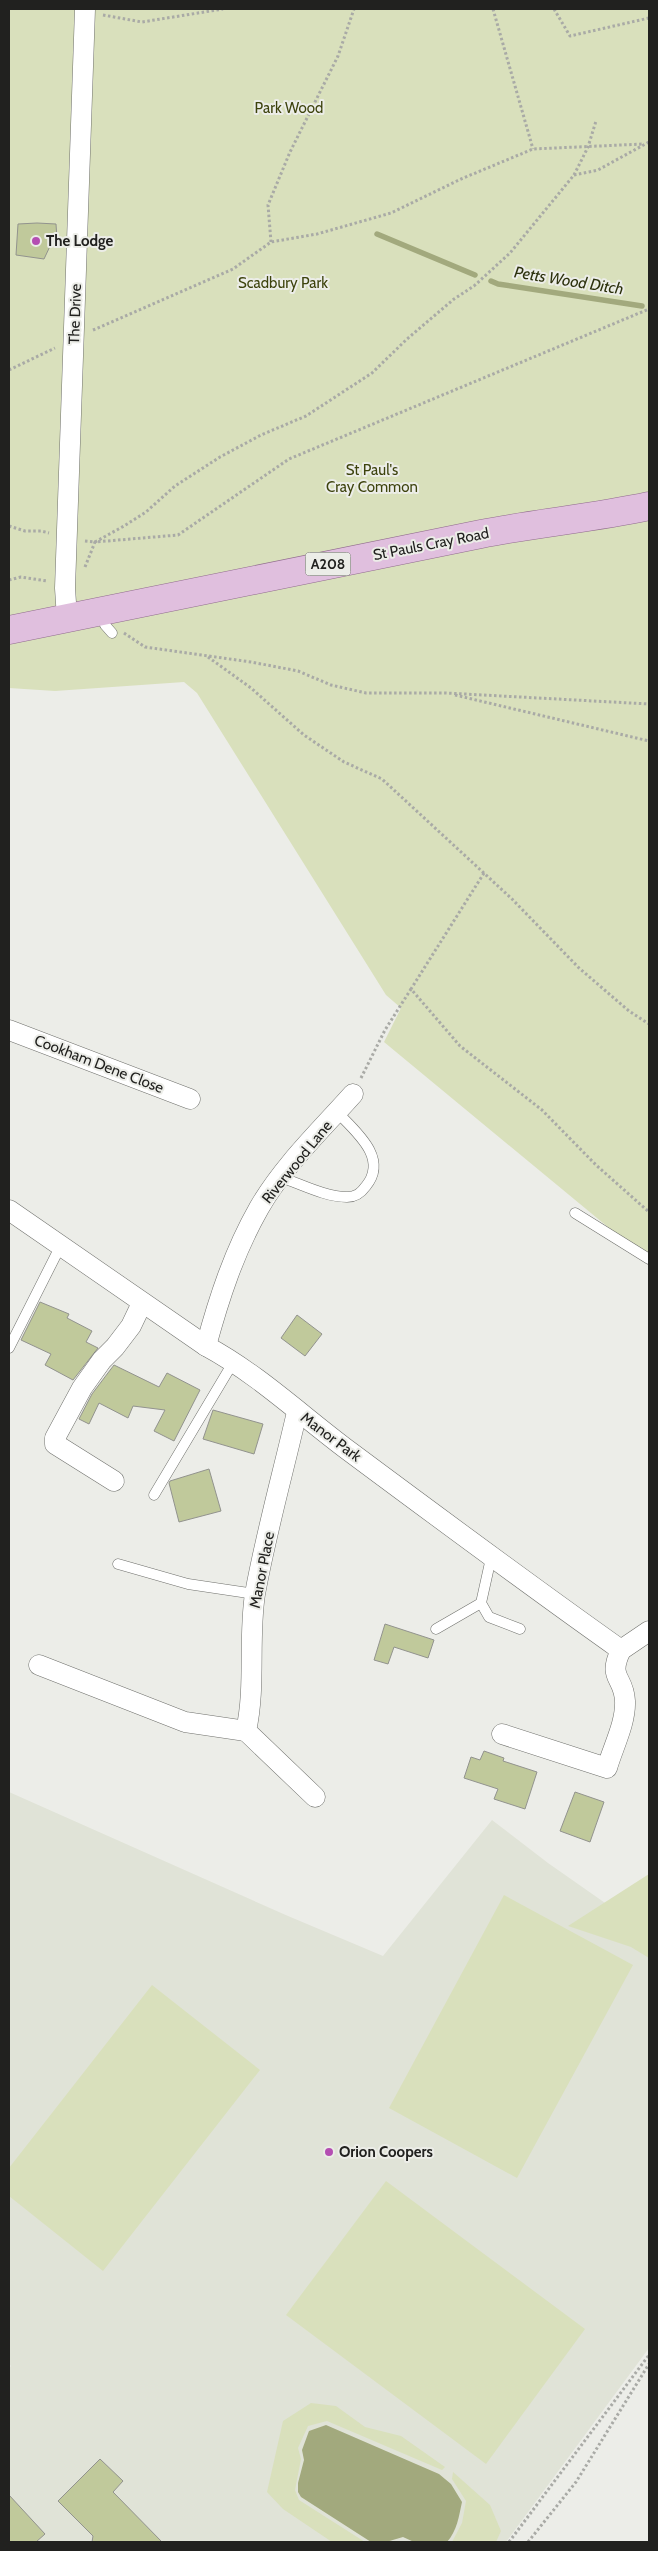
<svg xmlns="http://www.w3.org/2000/svg" width="658" height="2551" font-family="Cabin,sans-serif">
	<style>
		.built { fill: #e0e3d7 }
		.green { fill: #d9e0bc }
		.water { fill: #a2a97d }
		.lines { fill: none; stroke-linecap: round; stroke-linejoin: round }
		.stream { stroke: #a2a97d; stroke-width: 5.5 }
		.building { fill: #c0c99b; stroke: #92938e }
		.lane-casing { stroke: #6f706c; stroke-width: 11 }
		.street-casing { stroke: #6f706c; stroke-width: 21 }
		.primary-casing { stroke: #906c8d; stroke-width: 29 }
		.path { stroke: #a9aaa6; stroke-width: 3; stroke-dasharray: 2.5 2.5; stroke-linecap: butt }
		.lane { stroke: #fff; stroke-width: 10 }
		.street { stroke: #fff; stroke-width: 20 }
		.primary { stroke: #e0bfde; stroke-width: 28 }
		.poi-dot { fill: #b44eb2; stroke: #ecede8; stroke-width: 2 }
		.labels { text-anchor: middle; stroke-width: 4; stroke-linejoin: round; paint-order: stroke }
		.shield { fill: #ecede8; stroke: #5e5e5b; stroke-width: 1 }
		.shield-label { font-size: 14px; font-weight: bold; fill: #21211f }
		.park-label { font-size: 15px; fill: #3d430d; stroke: #ecede8 }
		.poi-label { font-size: 15px; font-weight: bold; fill: #21211f; stroke: #ecede8; text-anchor: start }
		.street-label { font-size: 15px; fill: #21211f; stroke: #ecede8 }
		.water-label { font-size: 16px; font-style: italic; fill: #2c310d; stroke: #ecede8 }
	</style>
	<rect width="100%" height="100%" fill="#ecede8"/>
	<polygon class="built" points="9,1792 288,1916 383,1956 492,1820 548,1863 608,1905 649,1895 649,2348 506,2542 9,2542 9,2368 11,2366 9,2364"/>
	<g class="green">
		<polygon points="9,9 649,9 649,1261 384,1042 401,1008 386,995 197,693 184,682 55,691 9,688"/>
		<polygon points="649,1874 649,1958 631,1947 568,1926"/>
		<polygon points="504,1895 633,1965 517,2178 389,2108"/>
		<polygon points="152,1985 260,2070 103,2271 9,2196 9,2168"/>
		<polygon points="386,2181 585,2329 486,2464 286,2315"/>
		<polygon points="311,2403 336,2406 365,2427 401,2436 445,2467 442,2470 327,2421 308,2426 298,2448 301,2459 295,2490 299,2500 365,2542 332,2542 283,2509 267,2492 283,2421"/>
		<polygon points="453,2472 490,2505 501,2531 496,2542 452,2542 462,2523 466,2501 452,2479"/>
	</g>
	<path class="water" d="M 326,2425 L 439,2474 L 451,2484 L 462,2502 C 459,2516 457,2531 447,2542 L 414,2542 L 403,2537 L 386,2542 L 371,2542 L 301,2497 L 298,2492 L 298,2483 L 304,2460 L 302,2450 L 309,2431 Z"/>
	<g class="lines">
		<g class="stream">
			<polyline points="377,234 475,275"/>
			<polyline points="491,281 498,284 642,306"/>
		</g>
	</g>
	<g class="building">
		<polygon points="37,223 56,224 57,239 52,242 44,259 16,255 18,224"/>
		<polygon points="40,1302 69,1314 67,1318 92,1331 86,1342 98,1348 73,1380 45,1365 51,1354 21,1340"/>
		<polygon points="297,1315 322,1334 305,1356 281,1338"/>
		<polygon points="114,1365 159,1387 167,1373 200,1390 174,1441 154,1431 165,1410 133,1406 128,1418 99,1403 89,1424 79,1419 92,1394"/>
		<polygon points="213,1410 263,1424 254,1454 203,1439"/>
		<polygon points="209,1469 221,1511 179,1522 169,1483 170,1481"/>
		<polygon points="385,1624 434,1640 428,1658 394,1647 388,1664 374,1660"/>
		<polygon points="484,1751 504,1758 503,1761 537,1772 525,1809 494,1799 498,1789 464,1778 471,1757 480,1760"/>
		<polygon points="575,1792 604,1802 590,1842 560,1831"/>
		<polygon points="100,2459 123,2481 113,2492 162,2542 92,2542 93,2536 58,2501"/>
		<polygon points="9,2495 45,2534 36,2542 9,2542"/>
	</g>
	<g class="lines">
		<defs>
			<g id="lane">
				<polyline points="103,613 105,625 112,633"/>
				<path d="M 280,1177 C 301,1184 325,1197 347,1197 C 356,1197 361,1193 366,1186 C 389,1158 355,1131 337,1112"/>
				<polyline points="575,1213 649,1259"/>
				<polyline points="9,1348 60,1247"/>
				<polyline points="154,1495 234,1361"/>
				<polyline points="491,1558 481,1603 489,1617 520,1629"/>
				<polyline points="118,1564 188,1584 255,1594"/>
				<polyline points="436,1629 481,1603"/>
			</g>
			<g id="street">
				<polyline points="67,618 65,588 85,9"/>
				<polyline points="9,1030 190,1099"/>
				<path d="M 9,1210 L 206,1346 C 258,1374 302,1416 349,1451 C 439,1518 529,1585 621,1650 L 649,1631"/>
				<path d="M 206,1346 C 219,1298 234,1252 259,1208 C 283,1166 321,1130 353,1094"/>
				<path d="M 297,1412 C 283,1473 266,1533 255,1594 C 248,1640 256,1686 246,1731 L 315,1797"/>
				<polyline points="114,1481 55,1444 55,1438 82,1388 102,1360 115,1347 131,1326 142,1303"/>
				<polyline points="39,1665 185,1722 246,1731"/>
				<path d="M 502,1734 L 607,1768 C 613,1747 626,1723 625,1701 C 624,1676 607,1679 621,1650"/>
			</g>
			<path id="primary" d="M 9,630 C 166,599 323,565 481,534 C 537,523 593,518 649,506"/>
		</defs>
		<use href="#lane" class="lane-casing"/>
		<use href="#street" class="street-casing"/>
		<use href="#primary" class="primary-casing"/>
		<g class="path">
			<polyline points="493,9 533,149"/>
			<polyline points="554,9 570,36 649,18"/>
			<polyline points="103,15 142,22 223,9"/>
			<polyline points="574,175 598,170 649,142"/>
			<polyline points="271,242 268,205 290,152 338,56 354,9"/>
			<polyline points="93,330 233,269 271,242 317,234 391,213 461,179 533,149 643,144"/>
			<polyline points="9,370 55,348"/>
			<polyline points="9,526 25,531 41,531 49,533"/>
			<polyline points="85,541 95,542 124,526 146,512 175,486 220,457 261,435 306,416 372,373 407,339 454,299 474,286 510,253 574,175 588,147 596,121"/>
			<polyline points="85,567 95,542 178,535 289,459 649,309"/>
			<polyline points="9,580 21,577 47,581"/>
			<polyline points="124,633 145,647 251,662 298,671 331,685 366,693 446,693 649,704"/>
			<polyline points="208,657 251,688 304,735 344,762 382,779 512,899 579,968 629,1011 649,1024"/>
			<polyline points="455,695 649,741"/>
			<polyline points="484,873 411,989 460,1046 542,1110 596,1165 649,1212"/>
			<polyline points="361,1078 385,1030 411,989"/>
			<polyline points="509,2542 649,2355"/>
			<polyline points="528,2542 576,2482 649,2364"/>
		</g>
		<use href="#lane" class="lane"/>
		<use href="#street" class="street"/>
		<use href="#primary" class="primary"/>
	</g>
	<g class="poi-dot">
		<circle cx="36" cy="241" r="5"/>
		<circle cx="329" cy="2152" r="5"/>
	</g>
	<g class="labels">
		<rect class="shield" x="305.5" y="552.5" width="45" height="23" rx="4"/>
		<g class="shield-label">
			<text x="328" y="569">A208</text>
		</g>
		<g class="park-label">
			<text x="289" y="113">Park Wood</text>
			<text x="283" y="288">Scadbury Park</text>
			<text x="372" y="475">St Paul's<tspan x="372" dy="17">Cray Common</tspan></text>
		</g>
		<g class="poi-label">
			<text x="46" y="246">The Lodge</text>
			<text x="339" y="2157">Orion Coopers</text>
		</g>
		<g class="street-label">
			<text transform="translate(75 314) rotate(-88)" y="5">The Drive</text>
			<text transform="translate(431 544) rotate(-11)" y="5">St Pauls Cray Road</text>
			<text transform="translate(99 1064) rotate(21)" y="5">Cookham Dene Close</text>
			<text transform="translate(297 1162) rotate(-51)" y="5">Riverwood Lane</text>
			<text transform="translate(331 1437) rotate(37)" y="5">Manor Park</text>
			<text transform="translate(262 1570) rotate(-79)" y="5">Manor Place</text>
		</g>
		<g class="water-label">
			<text transform="translate(569 280) rotate(9)" y="6">Petts Wood Ditch</text>
		</g>
	</g>
	<rect width="658" height="2551" fill="none" stroke="#21211f" stroke-width="20"/>
</svg>
